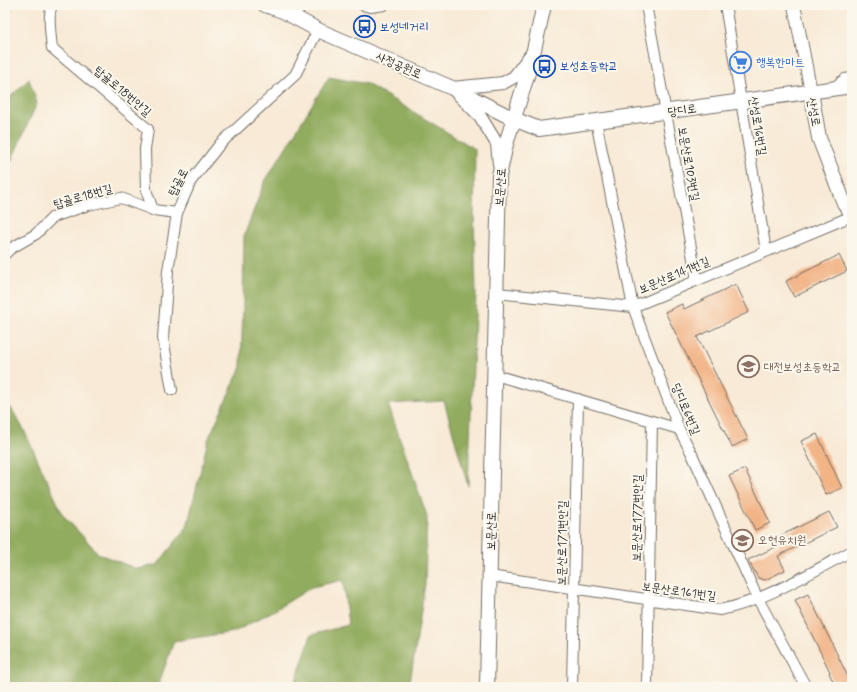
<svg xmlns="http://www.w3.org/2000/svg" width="857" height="692" font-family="Mynerve,'Poor Story',sans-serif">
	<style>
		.forest { fill: #92ac5f; stroke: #5e6c45 }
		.building { fill: #f2b385 }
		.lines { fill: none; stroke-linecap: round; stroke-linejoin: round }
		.minor-casing { stroke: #736e67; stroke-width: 12 }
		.tertiary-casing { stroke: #736e67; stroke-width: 14 }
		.secondary-casing { stroke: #736e67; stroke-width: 16 }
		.minor { stroke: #fff; stroke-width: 10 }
		.tertiary { stroke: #fff; stroke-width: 12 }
		.secondary { stroke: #fff; stroke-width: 14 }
		.labels { text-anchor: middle; stroke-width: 4; stroke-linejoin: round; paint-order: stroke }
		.transit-label { font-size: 12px; fill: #164399; stroke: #fbf7ec; text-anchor: start }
		.shop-label { font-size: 12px; fill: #366cbe; stroke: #fbf7ec; text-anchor: start }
		.street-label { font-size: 12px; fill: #2b2b2b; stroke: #fbf7ec }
		.education-label { font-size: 12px; fill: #785e54; stroke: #fbf7ec; text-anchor: start }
	</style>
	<rect width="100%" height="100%" fill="#fbf7ec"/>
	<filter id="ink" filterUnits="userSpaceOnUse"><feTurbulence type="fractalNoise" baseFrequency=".025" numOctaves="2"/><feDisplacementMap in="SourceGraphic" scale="8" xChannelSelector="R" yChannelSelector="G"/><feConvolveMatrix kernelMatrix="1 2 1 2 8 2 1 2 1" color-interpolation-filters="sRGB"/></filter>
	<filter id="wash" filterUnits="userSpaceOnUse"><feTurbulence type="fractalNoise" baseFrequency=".012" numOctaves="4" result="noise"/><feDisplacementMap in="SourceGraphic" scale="16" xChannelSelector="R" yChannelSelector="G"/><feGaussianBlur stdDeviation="0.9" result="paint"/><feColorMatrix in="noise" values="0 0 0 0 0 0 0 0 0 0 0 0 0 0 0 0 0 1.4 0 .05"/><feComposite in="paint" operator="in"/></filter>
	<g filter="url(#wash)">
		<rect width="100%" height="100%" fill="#f8ead6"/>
		<g class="forest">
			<polygon points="5,5 12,5 5,29"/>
			<polygon points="329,77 367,84 475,149 474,215 476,293 468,486 444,401 388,404 427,516 425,583 416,645 409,687 294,687 311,635 348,625 343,580 312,587 275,610 234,632 174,641 159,683 164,687 5,687 5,398 24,430 63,515 99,554 137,569 157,565 187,527 208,440 241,367 243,307 244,236 264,183"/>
			<polygon points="29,79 37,103 5,175 5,102"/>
		</g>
		<g id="blocks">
			<g class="building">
				<polygon points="839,255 847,271 794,297 786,281"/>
				<polygon points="736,284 749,312 697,337 748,439 732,447 665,312 682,304 684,309"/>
				<polygon points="817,434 842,488 826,495 801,441"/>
				<polygon points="745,469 770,523 755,530 729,476"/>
				<polygon points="829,512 837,527 778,556 785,570 765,580 758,578 748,560 780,545 776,538"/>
				<polygon points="808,594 852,685 852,687 836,687 829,673 830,672 795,600"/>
			</g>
		</g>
	</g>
	<g filter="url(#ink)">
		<use href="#blocks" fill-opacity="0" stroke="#736e67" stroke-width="1"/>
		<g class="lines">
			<defs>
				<g id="minor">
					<path d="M 53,5 C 47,11 51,38 52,48 L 148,129 L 145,149 L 146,190 L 153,210"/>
					<polyline points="363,5 370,7 384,5"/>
					<polyline points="646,5 697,280"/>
					<polyline points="725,5 766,251"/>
					<polyline points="833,88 845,79 852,78"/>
					<polyline points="596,121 633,307 679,429 691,452 758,599 806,687"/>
					<polyline points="5,254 10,249 36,234 53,217 88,205 121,198 153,210 177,213"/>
					<polyline points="497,293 633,307 852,216"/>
					<polyline points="495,375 679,429"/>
					<polyline points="172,390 163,338 168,271 177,213 191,181 220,144 295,75 318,30"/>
					<path d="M 490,576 L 720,610 C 765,601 811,572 852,551"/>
					<polyline points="572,687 578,399"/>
					<polyline points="647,687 652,421"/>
				</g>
				<g id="tertiary">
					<polyline points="794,5 811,92"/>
					<polyline points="452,88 503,83 514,77 532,53"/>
					<polyline points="456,92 480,116 497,144 499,164"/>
				</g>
				<g id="secondary">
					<polyline points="265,5 283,11 318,30 452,88 514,119 539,129 852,86"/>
					<polyline points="811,92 819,138 844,203 852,214"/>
					<polyline points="487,687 499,176 506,144 531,63 544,5"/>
				</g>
			</defs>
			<use href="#minor" class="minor-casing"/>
			<use href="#tertiary" class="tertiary-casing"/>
			<use href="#secondary" class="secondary-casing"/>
			<use href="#minor" class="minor"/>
			<use href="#tertiary" class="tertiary"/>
			<use href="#secondary" class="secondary"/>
		</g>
	</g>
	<defs>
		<symbol id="bus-ring" viewBox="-11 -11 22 22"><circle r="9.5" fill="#fbf7ec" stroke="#1a4fb4" stroke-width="1.5"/><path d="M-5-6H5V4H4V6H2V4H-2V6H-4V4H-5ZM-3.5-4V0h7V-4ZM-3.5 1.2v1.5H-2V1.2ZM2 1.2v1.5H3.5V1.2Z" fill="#1a4fb4"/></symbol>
		<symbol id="supermarket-ring" viewBox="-11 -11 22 22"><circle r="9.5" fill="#fbf7ec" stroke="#3f7fe0" stroke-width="1.5"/><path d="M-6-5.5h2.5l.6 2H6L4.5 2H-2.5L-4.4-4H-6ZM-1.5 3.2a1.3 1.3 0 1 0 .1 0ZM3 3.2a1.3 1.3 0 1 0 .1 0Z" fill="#3f7fe0"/></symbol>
		<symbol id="school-ring" viewBox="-11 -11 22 22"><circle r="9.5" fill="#fbf7ec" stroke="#8d6e63" stroke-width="1.5"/><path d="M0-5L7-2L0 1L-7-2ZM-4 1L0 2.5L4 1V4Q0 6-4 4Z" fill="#8d6e63"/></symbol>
	</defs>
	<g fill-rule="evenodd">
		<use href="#bus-ring" x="352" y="14" width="25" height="25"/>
		<use href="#supermarket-ring" x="728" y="50" width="25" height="25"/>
		<use href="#bus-ring" x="532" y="54" width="25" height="25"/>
		<use href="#school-ring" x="736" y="354" width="25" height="25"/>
		<use href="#school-ring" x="730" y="528" width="25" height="25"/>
	</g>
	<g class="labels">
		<g class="transit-label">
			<text x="380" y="31">보성네거리</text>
			<text x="560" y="70">보성초등학교</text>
		</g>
		<g class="shop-label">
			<text x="756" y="66">행복한마트</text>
		</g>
		<g class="street-label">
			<text transform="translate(399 65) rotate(24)" y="4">사정공원로</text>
			<text transform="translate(123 91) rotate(40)" y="4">탑골로18번안길</text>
			<text transform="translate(682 110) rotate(-8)" y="4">당디로</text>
			<text transform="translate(814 112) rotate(79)" y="4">산성로</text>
			<text transform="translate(758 126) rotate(81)" y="4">산성로16번길</text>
			<text transform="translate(689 164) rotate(80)" y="4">보문산로103번길</text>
			<text transform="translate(178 182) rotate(-62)" y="4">탑골로</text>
			<text transform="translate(500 187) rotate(-86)" y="4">보문산로</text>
			<text transform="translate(83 196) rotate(-16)" y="4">탑골로18번길</text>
			<text transform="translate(674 275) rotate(-23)" y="4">보문산로141번길</text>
			<text transform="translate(686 409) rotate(67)" y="4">당디로6번길</text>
			<text transform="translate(637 518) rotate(-89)" y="4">보문산로177번안길</text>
			<text transform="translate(491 531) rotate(-89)" y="4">보문산로</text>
			<text transform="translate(562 543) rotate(-89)" y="4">보문산로171번안길</text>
			<text transform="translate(679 591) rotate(8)" y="4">보문산로161번길</text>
		</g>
		<g class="education-label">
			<text x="764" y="371">대전보성초등학교</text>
			<text x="758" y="544">오현유치원</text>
		</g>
	</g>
	<rect width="857" height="692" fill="none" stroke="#fbf7ec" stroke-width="20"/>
</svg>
